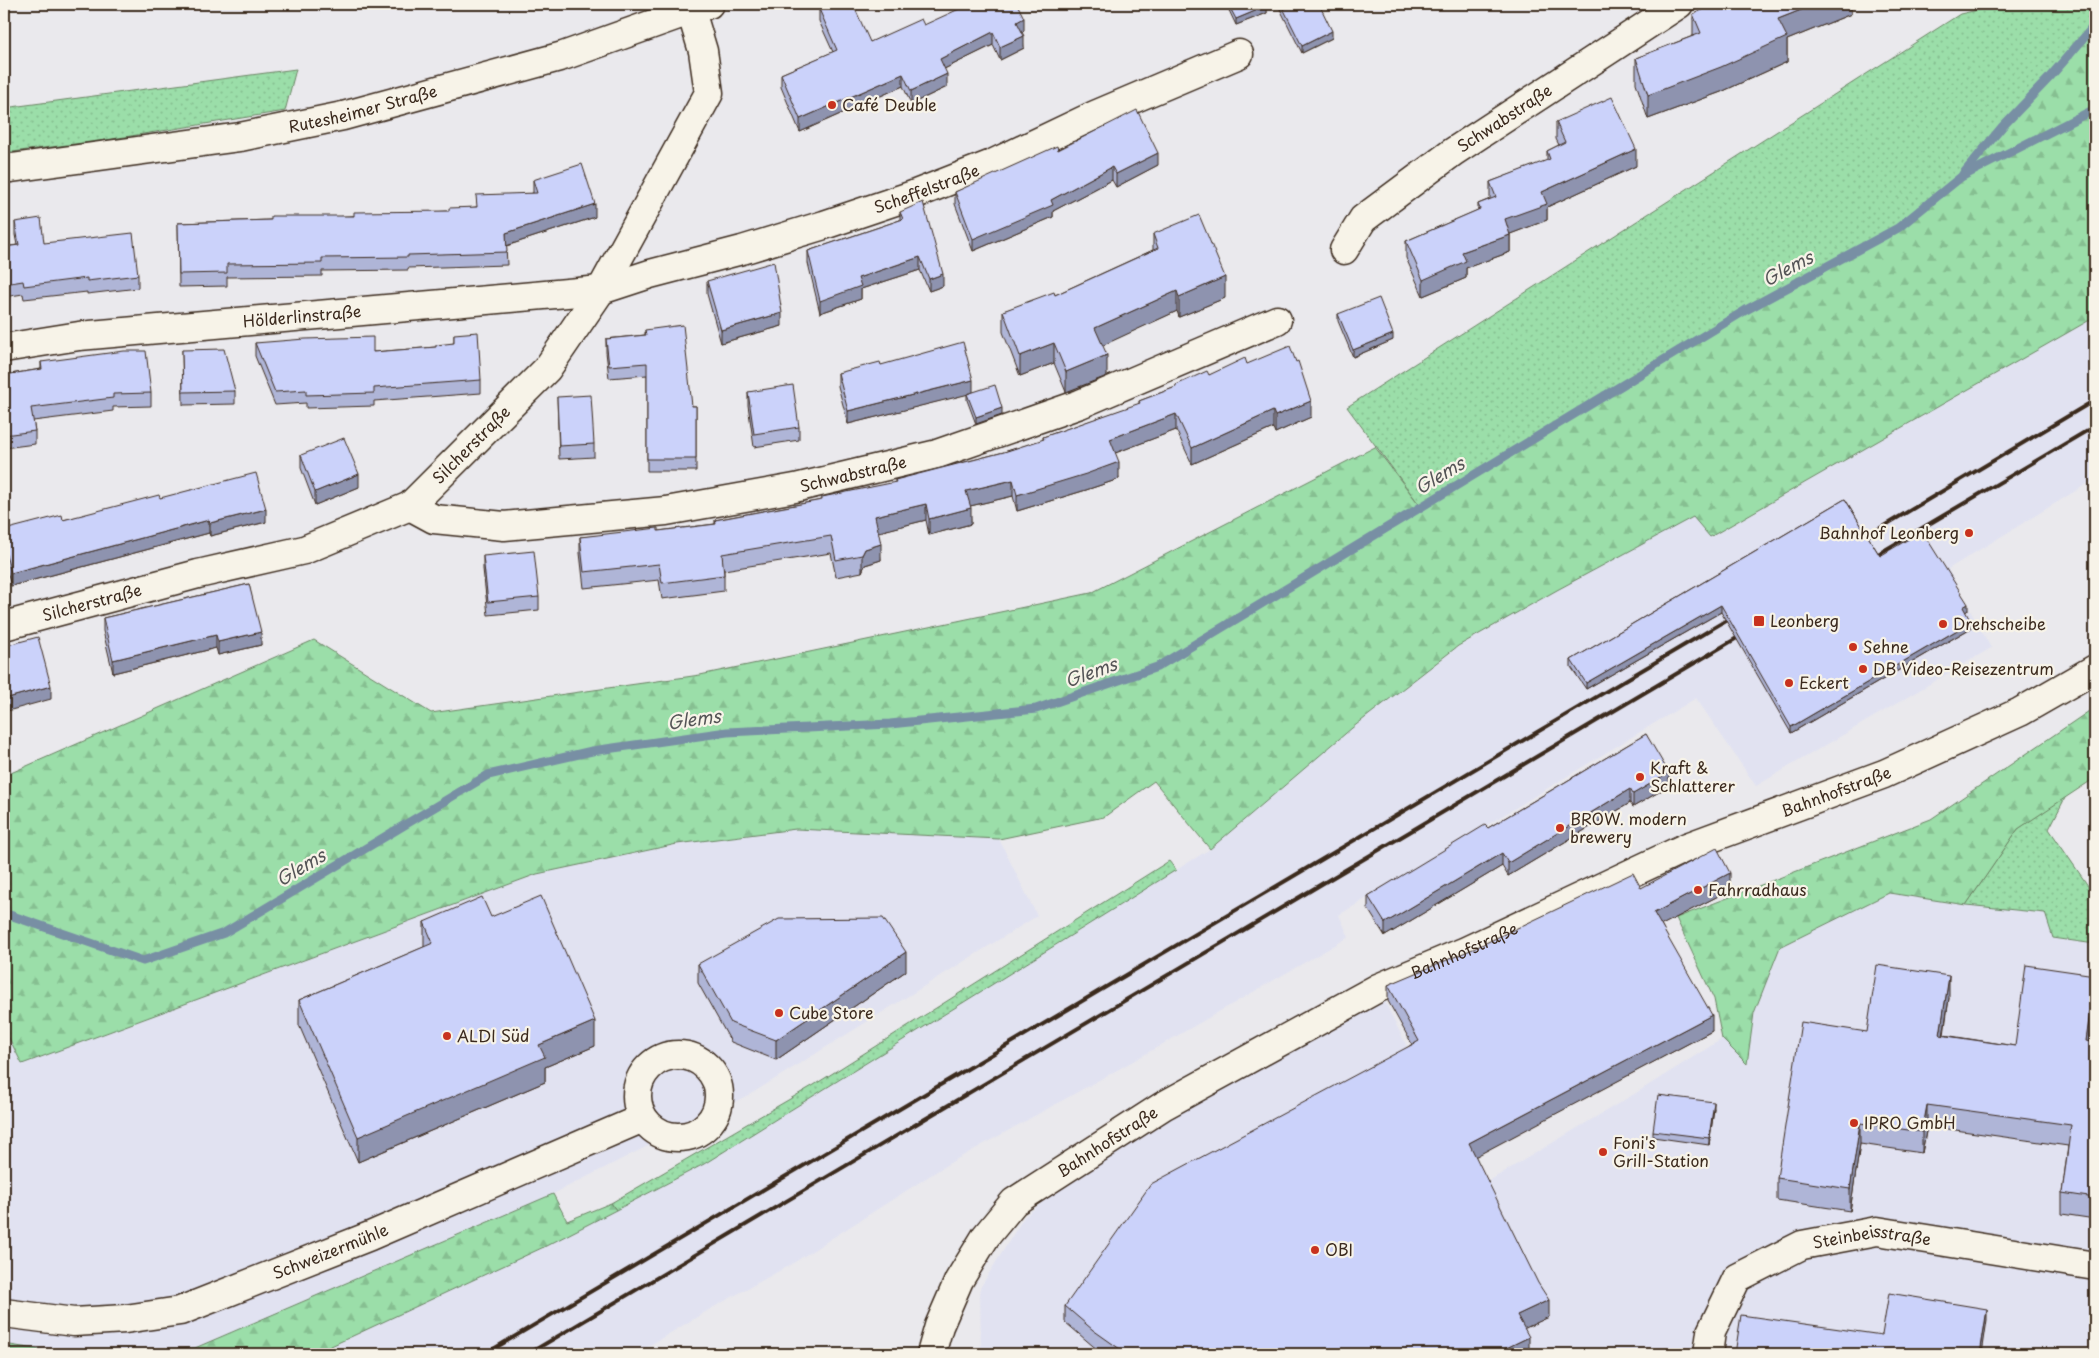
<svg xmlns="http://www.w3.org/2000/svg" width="2099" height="1358" font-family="'Playpen Sans',sans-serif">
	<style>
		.built { fill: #e1e2f1 }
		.grass { fill: url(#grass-dots); stroke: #6b8464 }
		.forest { fill: url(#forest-firs); stroke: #6b8464 }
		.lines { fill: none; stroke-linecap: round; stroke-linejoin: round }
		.stream { stroke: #788fa4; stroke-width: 9 }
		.street-casing { stroke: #3b2a1e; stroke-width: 31 }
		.secondary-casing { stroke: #3b2a1e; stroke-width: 31 }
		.street { stroke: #f7f3e8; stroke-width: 28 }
		.secondary { stroke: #f7f3e8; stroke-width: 28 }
		.rail { stroke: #3b2a1e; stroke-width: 4 }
		.wall { fill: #afb5d7; stroke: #3b2a1e }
		.shaded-wall { fill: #8e93af; stroke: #3b2a1e }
		.building { fill: #cbd2fa; stroke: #3b2a1e }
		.poi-dot { fill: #c8321e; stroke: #f7f3e8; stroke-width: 2 }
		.labels { text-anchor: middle; stroke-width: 4.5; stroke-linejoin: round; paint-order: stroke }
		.poi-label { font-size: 16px; fill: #3b2a1e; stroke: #f7f3e8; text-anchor: start }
		.street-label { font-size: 16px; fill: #3b2a1e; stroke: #f7f3e8 }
		.water-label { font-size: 18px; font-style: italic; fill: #545456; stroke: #f7f3e8 }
	</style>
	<defs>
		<pattern id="grass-dots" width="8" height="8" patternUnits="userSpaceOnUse" patternTransform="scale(1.25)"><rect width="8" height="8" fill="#9bdea9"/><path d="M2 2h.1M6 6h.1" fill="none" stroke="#86bf91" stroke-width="1.8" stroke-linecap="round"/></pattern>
		<pattern id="forest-firs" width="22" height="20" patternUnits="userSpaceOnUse" patternTransform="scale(1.25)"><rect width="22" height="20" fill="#9bdea9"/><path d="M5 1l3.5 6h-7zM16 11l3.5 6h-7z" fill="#86bf91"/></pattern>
	</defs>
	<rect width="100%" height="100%" fill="#eae9ed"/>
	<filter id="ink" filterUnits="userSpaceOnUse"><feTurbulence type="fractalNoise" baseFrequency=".02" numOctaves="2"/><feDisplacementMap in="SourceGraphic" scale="10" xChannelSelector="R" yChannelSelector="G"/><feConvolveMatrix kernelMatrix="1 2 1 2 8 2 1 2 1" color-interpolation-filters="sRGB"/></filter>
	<g filter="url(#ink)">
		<g class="built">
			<polygon points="2095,317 2095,479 1948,569 1991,648 1756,786 1696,698 1339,915 1349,937 1135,1060 948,1164 790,1265 712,1308 635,1354 314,1354 546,1246 704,1164 1210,849 1352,728 1459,646 1557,590 1693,516 1711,537"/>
			<polygon points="796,829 999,839 1037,916 754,1092 553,1194 195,1348 66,1354 4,1344 4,1028 22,1064 537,874 677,844"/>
			<polygon points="1889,893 1966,905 2046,913 2053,938 2095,944 2095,1354 981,1354 980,1288 1024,1217 1163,1106 1378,988 1477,1188 1636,1093 1722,1039 1747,1063 1754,1013 1780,947"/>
		</g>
		<g class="grass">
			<polygon points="2004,4 2095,4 2095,25 2049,78 2002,127 1961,177 1898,228 1746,310 1421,507 1347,407 1960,14"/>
			<polygon points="296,69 285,111 106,140 4,153 4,108"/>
			<polygon points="2066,796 2049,829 2095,896 2095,944 2053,938 2045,913 1966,905 2018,829"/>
			<polygon points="1169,861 1176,870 704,1164 616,1210 611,1203 814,1085"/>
		</g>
		<g class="forest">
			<polygon points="2095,25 2095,317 1710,537 1693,517 1557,590 1458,646 1352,728 1210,849 1154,781 1104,817 999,839 796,829 677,844 537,874 22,1064 4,1028 4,776 314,640 431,713 700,675 1091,593 1375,447 1421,507 1746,310 1898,228 1961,177 2002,127 2049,78"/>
			<polygon points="2095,707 2095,778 2018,829 1966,905 1889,893 1780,947 1754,1013 1747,1064 1722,1039 1714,999 1676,918 1931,819"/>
			<polygon points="553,1194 567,1221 611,1203 616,1210 546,1246 314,1354 85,1354 195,1348"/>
			<polygon points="4,1344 66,1354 4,1354"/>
		</g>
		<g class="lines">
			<g class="stream">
				<polyline points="1963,174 2002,127 2049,78 2095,25"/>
				<polyline points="4,913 143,961 224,933 488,775 592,751 727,732 890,724 1036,709 1157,667 1746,310 1898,228 1961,177 2095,109"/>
			</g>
			<defs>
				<g id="street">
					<path id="s1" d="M 1344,250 L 1363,219 L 1453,152 L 1679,4"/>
					<path id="s2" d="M 4,348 L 79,336 L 601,290 L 650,274 L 742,250 L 824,225 L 913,195 L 992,164 L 1095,115 L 1239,54"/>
					<path id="s3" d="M 410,506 L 434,519 L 504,526 L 666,511 L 795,488 L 937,454 L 1080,404 L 1277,320"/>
					<path id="s4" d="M 4,626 L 198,574 L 304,550 L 410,506 L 547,369 L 601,290 L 709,93 L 703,51 L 691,11"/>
					<circle cx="678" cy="1096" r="41"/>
					<path id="s5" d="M 4,1313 L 74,1322 L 125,1319 L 180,1311 L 370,1236 L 643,1118"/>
					<path id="s6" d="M 1708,1354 L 1711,1332 L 1737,1278 L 1802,1245 L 1877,1231 L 2095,1266"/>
				</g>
				<g id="secondary">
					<path id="s7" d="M 4,169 L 240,137 L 343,116 L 563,56 L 709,4"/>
					<path id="s8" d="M 931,1354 L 939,1326 L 959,1280 L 986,1236 L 1014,1202 L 1163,1106 L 1378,988 L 1466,951 L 1687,847 L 1884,774 L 2020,712 L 2095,669"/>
				</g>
			</defs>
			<use href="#street" class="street-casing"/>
			<use href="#secondary" class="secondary-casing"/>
			<use href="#street" class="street"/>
			<use href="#secondary" class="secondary"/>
			<g class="rail">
				<polyline points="1857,542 2095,400"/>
				<polyline points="1868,560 2095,426"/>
				<polyline points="485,1354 1737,614"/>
				<polyline points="528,1354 1747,632"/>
			</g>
		</g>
		<g class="wall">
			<polygon points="1226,4 1266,4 1267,13 1236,25"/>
			<polygon points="1279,4 1319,4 1332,38 1302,53 1279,7"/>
			<polygon points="1851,4 1851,14 1787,40 1787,62 1721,92 1648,119 1636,83 1636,58 1693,36 1693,14"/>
			<polygon points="819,9 870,42 924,25 1024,31 1022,32 1024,48 1000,60 993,45 944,69 947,87 911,104 903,86 800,132 781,87 781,74 833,52 819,21"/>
			<polygon points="1556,122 1636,166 1547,207 1547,220 1510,234 1510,252 1466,268 1466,278 1423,296 1406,258 1406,241 1478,210 1478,204 1490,199 1490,182 1547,161 1547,151 1559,145 1556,139"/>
			<polygon points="1058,150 1158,165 1116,187 1112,180 1053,211 1053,217 973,251 955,204 955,192"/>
			<polygon points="533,180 595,217 506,246 507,265 408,268 408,270 322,271 322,276 227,277 227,286 179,287 178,223 271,220 449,211 476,207 533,193"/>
			<polygon points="900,212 943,286 929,291 920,270 861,289 861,299 820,313 808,263 808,251 900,220"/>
			<polygon points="15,222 44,243 138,275 138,288 87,294 87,292 24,299 23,294 4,297 4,247 17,245 15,235"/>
			<polygon points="1153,234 1225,298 1179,317 1177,311 1102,345 1107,376 1066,392 1054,363 1020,376 1003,332 1003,311 1055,295 1153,250"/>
			<polygon points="707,281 782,326 721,343 707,294"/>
			<polygon points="1338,314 1393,340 1353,357 1338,321"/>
			<polygon points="645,330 692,406 696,406 696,471 647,471 647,375 609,378 606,352 606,339 645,335"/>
			<polygon points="454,334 481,380 481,393 374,401 374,406 306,408 306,403 275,405 255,356 255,343 373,352 436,347 454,343"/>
			<polygon points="182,350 235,391 235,404 183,405"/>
			<polygon points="41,362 151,393 151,406 113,407 113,411 33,421 35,431 35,444 4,448 4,375 41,369"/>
			<polygon points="1247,364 1311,417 1275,433 1273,428 1192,464 1176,430 1115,453 1119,479 1086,490 1017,511 1013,496 970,506 971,524 929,535 926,520 878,532 881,560 865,565 862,572 836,577 831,553 724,570 724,591 662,599 659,580 584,588 580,553 580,537 658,531 715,524 715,520 822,500 822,497 895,483 895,480 1004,452 1043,440 1043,437 1139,404 1139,401 1176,387 1176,385 1209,375"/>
			<polygon points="881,365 973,392 1002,415 976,424 967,400 967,394 848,424 838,386 838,373"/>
			<polygon points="748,392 799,427 799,440 754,447 748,405"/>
			<polygon points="557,397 594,444 594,457 559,459"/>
			<polygon points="301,455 359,487 315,505 301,468"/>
			<polygon points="160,498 266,522 210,536 209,533 11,586 4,561 4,530 63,520"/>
			<polygon points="1845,499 1880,556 1968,610 1965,612 1971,628 1791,733 1721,612 1586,689 1571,667 1571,660"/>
			<polygon points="483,556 539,597 539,610 488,615 483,569"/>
			<polygon points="249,584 261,645 218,655 216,648 113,673 103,631 103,618"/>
			<polygon points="1646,734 1669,786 1633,807 1630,803 1508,876 1502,866 1385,936 1368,909 1368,896 1488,828"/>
			<polygon points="1641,888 1730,890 1661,925 1712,1031 1475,1156 1549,1317 1524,1328 1529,1354 1104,1354 1093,1346 1065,1322 1065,1306 1412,1044 1388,1001 1388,985"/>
			<polygon points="491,917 595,1046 545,1067 545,1082 358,1162 299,1025 299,1000 424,947 424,922"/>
			<polygon points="698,964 906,971 776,1060 731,1042 698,983"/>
			<polygon points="2095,997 2089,1042 2095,1043 2095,1219 2062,1214 2062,1193 2068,1146 1927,1126 1922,1153 1860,1144 1850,1211 1777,1200 1777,1178 1949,998 1944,1035 2015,1046"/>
			<polygon points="1714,1109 1709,1145 1653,1137 1653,1131"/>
		</g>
		<g class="shaded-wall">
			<polygon points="542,4 556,4 542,8"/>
			<polygon points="1816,4 1851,4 1851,14 1787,40 1787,62 1721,92 1648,119 1648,95 1778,19"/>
			<polygon points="1267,6 1267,13 1236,25 1236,19"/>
			<polygon points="1024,18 1024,31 1017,34 1017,22"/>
			<polygon points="1332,31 1332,38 1302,53 1302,46"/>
			<polygon points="993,32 993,45 940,71 940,59"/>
			<polygon points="1024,36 1024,48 1000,60 1000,47"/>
			<polygon points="903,74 903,86 800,132 800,119"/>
			<polygon points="947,74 947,87 911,104 911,91"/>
			<polygon points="1636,149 1636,166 1547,207 1547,220 1505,236 1505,219 1542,192"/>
			<polygon points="1158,153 1158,165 1116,187 1116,174"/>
			<polygon points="1112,167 1112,180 1053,211 1053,217 973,251 973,239 1051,200"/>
			<polygon points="595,204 595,217 506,246 506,233"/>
			<polygon points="1510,235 1510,252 1466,268 1466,278 1423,296 1423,280 1462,252"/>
			<polygon points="920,257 920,270 861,289 861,299 820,313 820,301 858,278"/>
			<polygon points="943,274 943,286 929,291 929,279"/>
			<polygon points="1225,277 1225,298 1179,317 1179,297"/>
			<polygon points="1177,291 1177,311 1095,349 1095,328"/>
			<polygon points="782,313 782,326 721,343 721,330"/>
			<polygon points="1393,334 1393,340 1353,357 1353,350"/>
			<polygon points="1054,343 1054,363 1020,376 1020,356"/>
			<polygon points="1107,355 1107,376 1066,392 1066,372"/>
			<polygon points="973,380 973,393 848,424 848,411"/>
			<polygon points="1311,401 1311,417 1275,433 1275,416"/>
			<polygon points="1002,408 1002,415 976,424 976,417"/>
			<polygon points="1273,411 1273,428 1192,464 1192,448"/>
			<polygon points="1176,414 1176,430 1110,455 1110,439"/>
			<polygon points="1119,462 1119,479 1086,490 1017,511 1017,495"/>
			<polygon points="359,474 359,487 315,505 315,492"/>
			<polygon points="1013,480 1013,496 966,507 966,491"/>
			<polygon points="926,504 926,520 875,533 875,516"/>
			<polygon points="971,508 971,524 929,535 929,519"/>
			<polygon points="266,509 266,522 210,536 210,523"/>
			<polygon points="209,520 209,533 11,586 11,573"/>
			<polygon points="881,544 881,560 865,565 862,572 862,555 865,549"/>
			<polygon points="1968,604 1968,610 1963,614 1963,607"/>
			<polygon points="1721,605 1721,612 1586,689 1586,683"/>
			<polygon points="1971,622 1971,628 1791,733 1791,727"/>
			<polygon points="261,632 261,645 218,655 218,642"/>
			<polygon points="216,635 216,648 113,673 113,660"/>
			<polygon points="51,686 51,699 4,712 4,699"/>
			<polygon points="1669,773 1669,786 1633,807 1633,794"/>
			<polygon points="1630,789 1630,803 1508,876 1508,863"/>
			<polygon points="1502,853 1502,866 1385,936 1385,923"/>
			<polygon points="1730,873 1730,890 1654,929 1654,913"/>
			<polygon points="906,952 906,971 776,1060 776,1040"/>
			<polygon points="2095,975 2095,997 2086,1063 2086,1041"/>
			<polygon points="1949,976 1949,998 1940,1056 1940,1035"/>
			<polygon points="1712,1015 1712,1031 1469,1160 1469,1143"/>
			<polygon points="595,1021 595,1046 545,1067 545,1082 358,1162 358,1137 539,1045"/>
			<polygon points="1714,1102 1714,1109 1709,1145 1709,1138"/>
			<polygon points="1927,1105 1927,1126 1922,1153 1922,1132"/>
			<polygon points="1860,1123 1860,1144 1850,1211 1850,1189"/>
			<polygon points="1549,1300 1549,1317 1517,1332 1517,1315"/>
			<polygon points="1987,1309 1987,1320 1982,1354 1980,1354"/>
			<polygon points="1529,1337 1529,1354 1494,1354"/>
		</g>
		<g class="building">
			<polygon points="831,4 853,4 870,42 921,19 924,25 970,4 1017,4 1024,18 1017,22 1024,36 1000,47 993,32 940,59 947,74 911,91 903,74 800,119 781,74 837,50 819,9"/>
			<polygon points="1228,4 1266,4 1267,6 1236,19"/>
			<polygon points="1281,4 1319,4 1332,31 1302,46"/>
			<polygon points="1716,4 1816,4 1778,19 1787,37 1721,67 1648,95 1636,58 1701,33 1693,14"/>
			<polygon points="1612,97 1636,149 1542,192 1547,204 1505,219 1510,235 1462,252 1466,261 1423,280 1406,241 1480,209 1478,204 1496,197 1490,182 1550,159 1547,151 1565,142 1556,122"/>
			<polygon points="1137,110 1158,153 1116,174 1112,167 1051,200 1053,205 973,239 955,192 1057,146 1058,150"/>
			<polygon points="582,164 595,204 506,233 507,252 408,255 408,257 322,258 322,263 227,264 227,273 179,274 178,223 271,220 271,216 354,216 354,212 449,211 449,208 477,207 476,195 537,193 533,180"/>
			<polygon points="923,202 943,274 929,279 920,257 858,278 861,286 820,301 808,251 903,219 900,212"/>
			<polygon points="1199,215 1225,277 1179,297 1177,291 1095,328 1107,355 1066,372 1054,343 1020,356 1003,311 1054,292 1055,295 1158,248 1153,234"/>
			<polygon points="41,218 44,243 133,233 138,275 87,281 87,278 24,286 23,281 4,284 4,247 19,245 15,222"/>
			<polygon points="774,262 782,313 721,330 707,281"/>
			<polygon points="1379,298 1393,334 1353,350 1338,314"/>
			<polygon points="683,325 692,406 696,406 696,459 647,459 647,363 609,366 606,339 646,335 645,330"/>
			<polygon points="478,332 481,380 374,388 374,393 306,395 306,390 275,392 255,343 305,339 373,337 373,352 436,347 436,345 454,343 454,334"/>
			<polygon points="963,342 973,380 848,411 838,373 880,362 881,365"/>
			<polygon points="1290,346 1296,362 1298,361 1311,401 1275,416 1273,411 1192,448 1176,414 1110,439 1119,462 1086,474 1017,495 1013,480 966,491 971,508 929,519 926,504 875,516 881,544 865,549 862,555 836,560 831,536 722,554 724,575 662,583 659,564 584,572 580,537 658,528 658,531 716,524 715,520 822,500 822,497 896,482 895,480 1004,452 1044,439 1043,437 1140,403 1139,401 1176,387 1176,385 1207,371 1209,375 1245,358 1247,364"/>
			<polygon points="224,349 235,391 183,392 182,350"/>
			<polygon points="124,351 146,351 151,393 113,394 113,398 31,408 35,431 4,435 4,375 42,369 41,362"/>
			<polygon points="793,385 799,427 754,434 748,392"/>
			<polygon points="995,385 1002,408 976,417 967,394"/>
			<polygon points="591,395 594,444 559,446 557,397"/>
			<polygon points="344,438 359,474 315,492 301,455"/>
			<polygon points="256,473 266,509 210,523 209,520 11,573 4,548 4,530 62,515 63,520 159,495 160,498"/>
			<polygon points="1845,499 1880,556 1922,531 1968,604 1963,607 1971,622 1791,727 1721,605 1586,683 1571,660"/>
			<polygon points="534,551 539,597 488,602 483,556"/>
			<polygon points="249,584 261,632 218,642 216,635 113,660 103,618"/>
			<polygon points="38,637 51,686 4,699 4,646"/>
			<polygon points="1646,734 1669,773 1633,794 1630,789 1508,863 1502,853 1385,923 1368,896 1485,825 1488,828"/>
			<polygon points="1717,848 1730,873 1654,913 1712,1015 1469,1143 1538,1283 1549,1300 1517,1315 1529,1337 1494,1354 1127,1354 1093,1330 1065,1306 1151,1184 1419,1041 1388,985 1473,949 1633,873 1641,888"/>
			<polygon points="541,896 595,1021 539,1045 545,1057 358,1137 299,1000 433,943 424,922 482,897 491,917"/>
			<polygon points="883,918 906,952 776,1040 731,1023 698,964 779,919"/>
			<polygon points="1877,965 1949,976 1940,1035 2015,1046 2026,965 2095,975 2086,1041 2095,1043 2095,1198 2062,1193 2071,1125 1927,1105 1922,1132 1860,1123 1850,1189 1777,1178 1801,1022 1867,1032"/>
			<polygon points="1658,1095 1714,1102 1709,1138 1653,1131"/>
			<polygon points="1889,1293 1987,1309 1980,1354 1735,1354 1741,1315 1882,1335"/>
		</g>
	</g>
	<g class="poi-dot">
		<circle cx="832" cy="105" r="5"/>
		<circle cx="1969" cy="533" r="5"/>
		<rect x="1753" y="615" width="12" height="12" rx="2.5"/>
		<circle cx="1943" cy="624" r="5"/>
		<circle cx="1853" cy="647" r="5"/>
		<circle cx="1863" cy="669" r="5"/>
		<circle cx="1789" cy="683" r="5"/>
		<circle cx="1640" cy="777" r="5"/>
		<circle cx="1560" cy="828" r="5"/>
		<circle cx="1698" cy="890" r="5"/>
		<circle cx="779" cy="1013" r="5"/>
		<circle cx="447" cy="1036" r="5"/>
		<circle cx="1854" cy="1123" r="5"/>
		<circle cx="1603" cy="1152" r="5"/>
		<circle cx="1315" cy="1250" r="5"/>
	</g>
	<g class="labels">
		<g class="poi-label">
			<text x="842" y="111">Café Deuble</text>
			<text x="1959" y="539" text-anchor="end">Bahnhof Leonberg</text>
			<text x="1770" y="627">Leonberg</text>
			<text x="1953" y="630">Drehscheibe</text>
			<text x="1863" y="653">Sehne</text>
			<text x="1873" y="675">DB Video-Reisezentrum</text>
			<text x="1799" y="689">Eckert</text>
			<text x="1650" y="774">Kraft &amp;<tspan x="1650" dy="18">Schlatterer</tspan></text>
			<text x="1570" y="825">BROW. modern<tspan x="1570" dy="18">brewery</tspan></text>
			<text x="1708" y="896">Fahrradhaus</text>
			<text x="789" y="1019">Cube Store</text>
			<text x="457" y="1042">ALDI Süd</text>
			<text x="1864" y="1129">IPRO GmbH</text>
			<text x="1613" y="1149">Foni's<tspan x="1613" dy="18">Grill-Station</tspan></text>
			<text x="1325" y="1256">OBI</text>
		</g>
		<g class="street-label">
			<text dy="6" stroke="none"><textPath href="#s7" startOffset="364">Rutesheimer Straße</textPath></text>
			<text dy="6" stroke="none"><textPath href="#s1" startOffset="210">Schwabstraße</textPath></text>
			<text dy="6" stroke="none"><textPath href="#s2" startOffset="941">Scheffelstraße</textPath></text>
			<text dy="6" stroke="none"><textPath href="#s2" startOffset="300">Hölderlinstraße</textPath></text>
			<text dy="6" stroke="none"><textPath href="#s4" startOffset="511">Silcherstraße</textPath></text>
			<text dy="6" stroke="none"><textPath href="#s3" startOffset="451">Schwabstraße</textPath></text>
			<text dy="6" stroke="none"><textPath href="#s4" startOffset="91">Silcherstraße</textPath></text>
			<text dy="6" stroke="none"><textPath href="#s8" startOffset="1096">Bahnhofstraße</textPath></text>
			<text dy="6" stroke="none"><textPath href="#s8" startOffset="691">Bahnhofstraße</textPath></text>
			<text dy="6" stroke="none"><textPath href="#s8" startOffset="286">Bahnhofstraße</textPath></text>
			<text dy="6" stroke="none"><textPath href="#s6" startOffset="226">Steinbeisstraße</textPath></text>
			<text dy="6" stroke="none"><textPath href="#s5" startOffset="339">Schweizermühle</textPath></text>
		</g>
		<g class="water-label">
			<text transform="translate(1788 269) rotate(-28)" y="6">Glems</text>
			<text transform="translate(1440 476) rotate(-31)" y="6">Glems</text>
			<text transform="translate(1091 673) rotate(-20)" y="6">Glems</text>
			<text transform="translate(694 720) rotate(-8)" y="6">Glems</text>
			<text transform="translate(301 868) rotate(-31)" y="6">Glems</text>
		</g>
	</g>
	<rect width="2099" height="1358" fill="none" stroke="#f7f3e8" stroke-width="20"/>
	<rect x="10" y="10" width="2079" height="1338" fill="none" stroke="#3b2a1e" stroke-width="2" filter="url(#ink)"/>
</svg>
